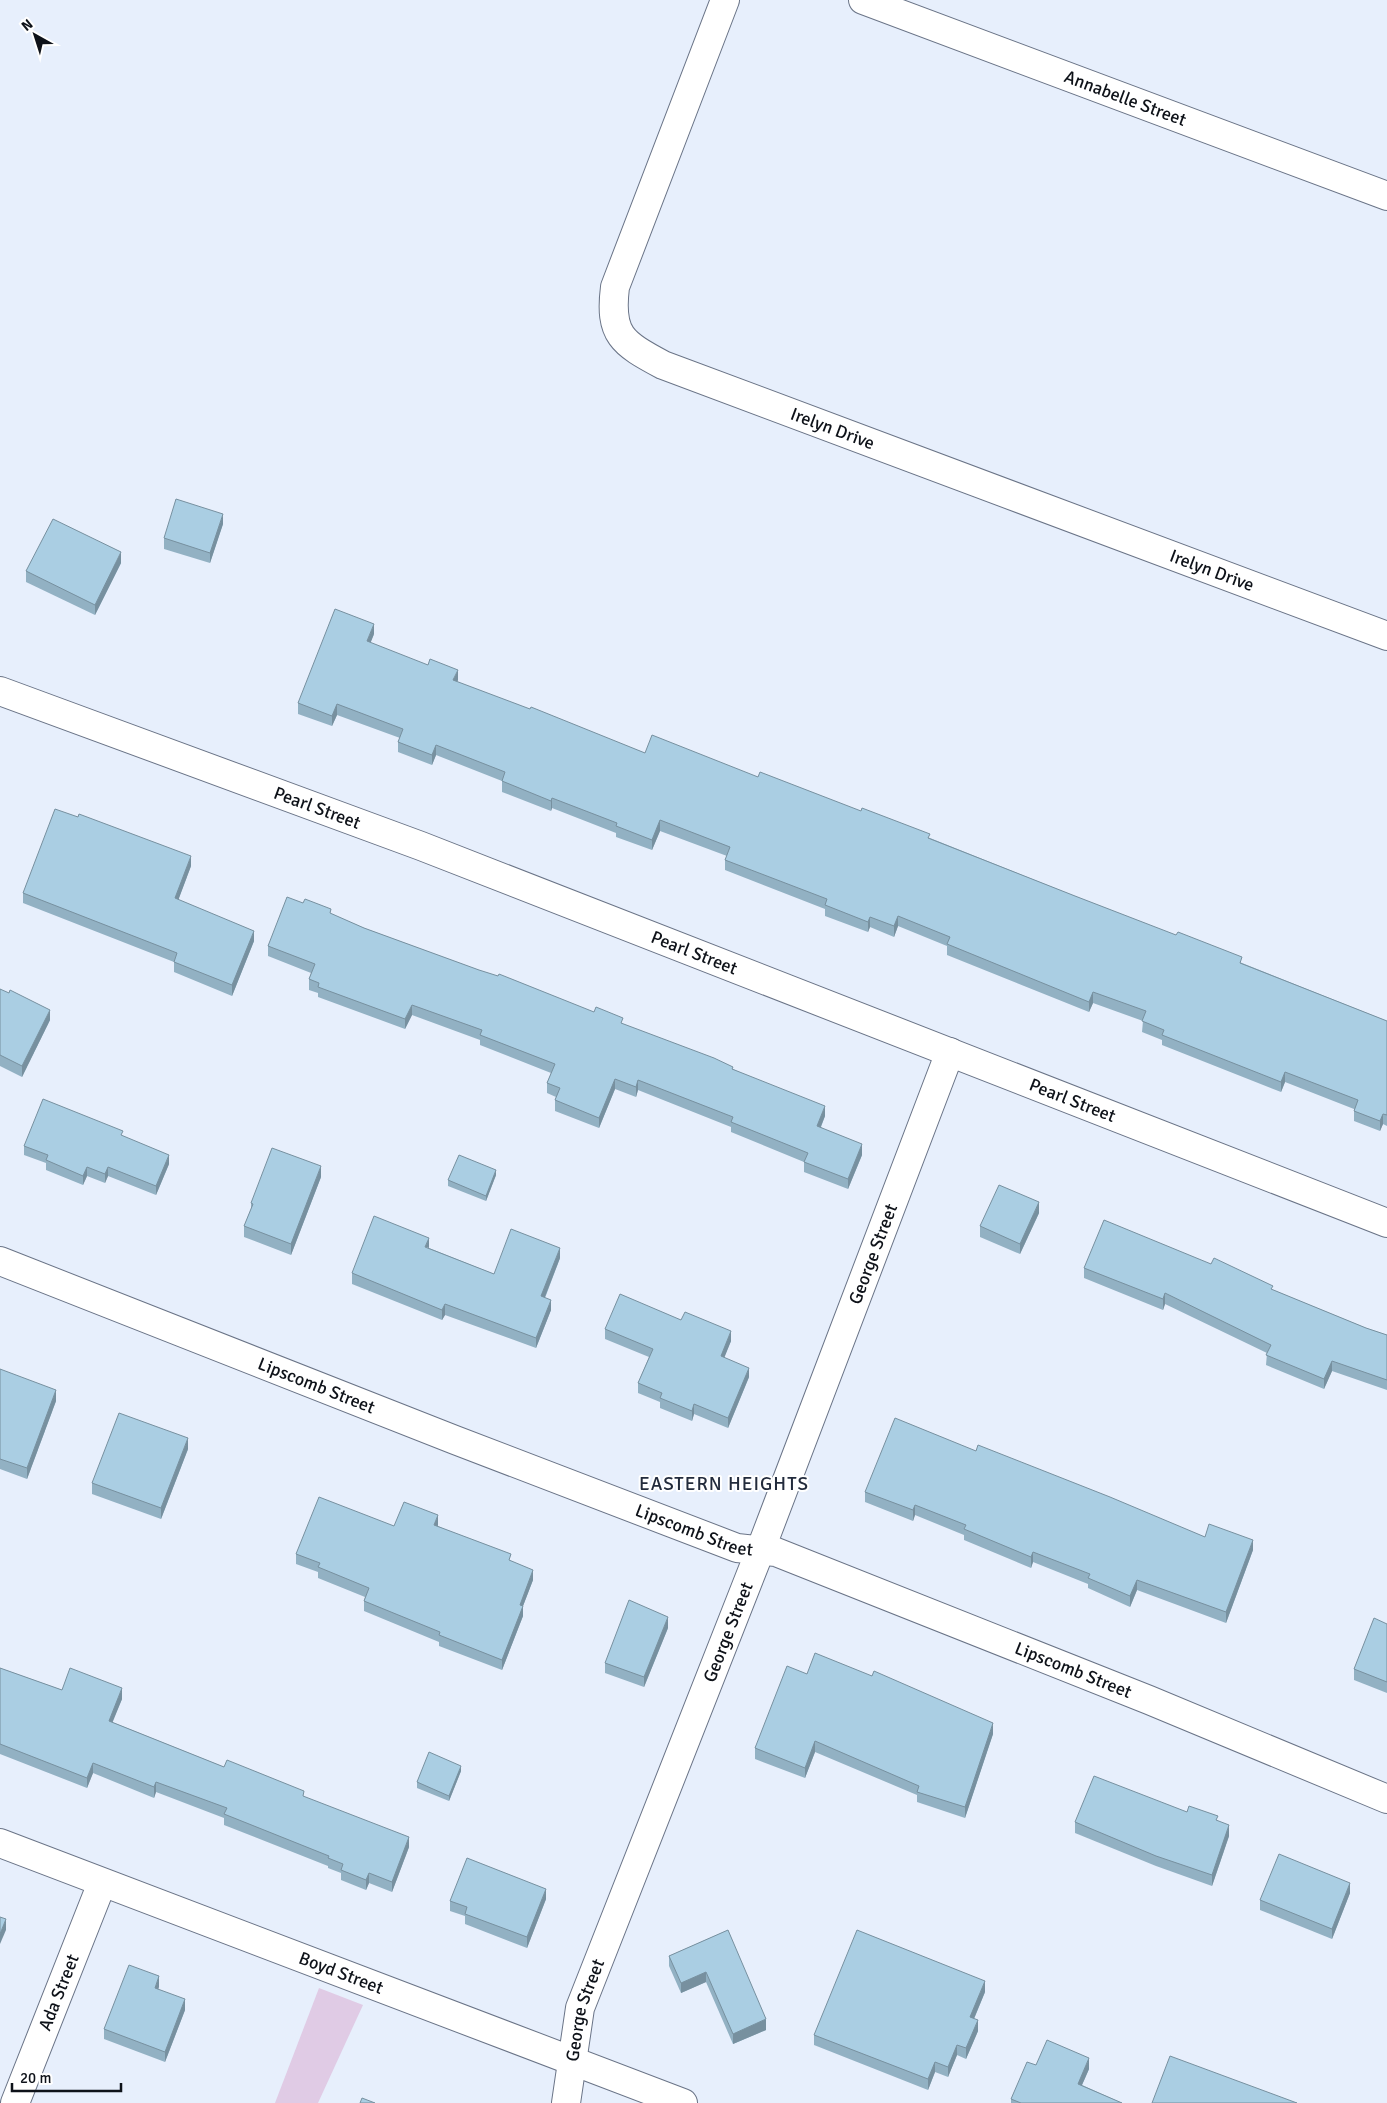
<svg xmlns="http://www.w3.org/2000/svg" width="1387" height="2103" font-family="Signika,sans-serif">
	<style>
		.green { fill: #e0cbe5 }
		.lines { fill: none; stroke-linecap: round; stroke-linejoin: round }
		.street-casing { stroke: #6a7487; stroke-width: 30 }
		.street { stroke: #fff; stroke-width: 28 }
		.wall { fill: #92b1c3 }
		.shaded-wall { fill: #77909f }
		.building { fill: #aacee3; stroke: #77909f }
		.labels { text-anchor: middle; stroke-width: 4; stroke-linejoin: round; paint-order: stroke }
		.street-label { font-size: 18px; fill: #0e1219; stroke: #fff }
		.neighbourhood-label { font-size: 19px; letter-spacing: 1px; fill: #222b3c; stroke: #fff }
	</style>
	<rect width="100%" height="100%" fill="#e7effc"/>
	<polygon class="green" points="319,1988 363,2005 318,2103 275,2103"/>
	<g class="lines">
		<defs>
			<g id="street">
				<path id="s1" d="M 725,0 L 615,287 C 609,335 622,343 663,365 L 1387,636"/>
				<path id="s2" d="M 863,0 L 1387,196"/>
				<path id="s3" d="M 0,691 L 421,846 L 1387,1223"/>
				<path id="s4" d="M 0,1261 L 455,1440 L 737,1548 L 776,1552 L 1149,1700 L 1387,1799"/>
				<path id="s5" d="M 0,1843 L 683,2103"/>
				<path id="s6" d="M 15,2103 L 102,1883"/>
				<path id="s7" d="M 566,2103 L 580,2008 L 760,1551 L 950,1052"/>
			</g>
		</defs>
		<use href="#street" class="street-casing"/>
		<use href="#street" class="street"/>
	</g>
	<g class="wall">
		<polygon points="223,524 210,563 164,549 164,538"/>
		<polygon points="121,563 95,615 26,582 26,571"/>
		<polygon points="374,634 370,643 458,680 457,682 645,753 758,777 930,838 1387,1021 1387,1126 1383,1124 1380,1131 1354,1121 1354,1109 1285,1082 1281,1092 1162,1045 1162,1040 1142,1032 1143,1021 1093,1003 1089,1012 947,955 947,946 898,926 894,937 870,927 868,932 825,916 825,909 725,870 725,860 727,856 660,831 652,850 616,837 616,833 552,808 551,811 502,792 502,781 436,755 432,765 398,752 398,742 400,738 337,715 332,726 298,714 298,703"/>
		<polygon points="191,866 178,900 254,941 232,996 174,972 174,962 23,903 23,893"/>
		<polygon points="303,903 331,914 364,928 623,1024 733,1069 825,1116 821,1127 862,1155 848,1189 804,1172 804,1162 731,1132 731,1127 638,1090 636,1097 615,1089 599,1128 555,1111 555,1100 556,1097 547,1093 547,1083 551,1073 480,1045 480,1040 412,1015 405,1029 318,997 318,993 309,990 309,979 311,973 268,956 268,946"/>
		<polygon points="0,989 50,1020 22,1077 0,1066"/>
		<polygon points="123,1136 169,1164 156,1195 108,1176 105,1183 87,1176 83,1185 46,1170 46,1163 24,1155 24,1146"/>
		<polygon points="496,1175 486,1201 448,1186 448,1180"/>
		<polygon points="321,1177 291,1255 244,1237 244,1226 251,1209 251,1203"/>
		<polygon points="1039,1213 1020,1254 980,1237 980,1226"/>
		<polygon points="429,1248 494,1274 560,1258 545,1298 551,1310 536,1348 445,1315 442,1320 352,1284 352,1273"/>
		<polygon points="1084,1268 1273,1290 1366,1328 1387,1335 1387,1390 1332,1371 1324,1389 1266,1365 1267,1353 1165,1304 1163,1310 1084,1278"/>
		<polygon points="605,1329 731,1341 724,1357 749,1377 728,1428 694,1414 692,1421 660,1408 660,1402 638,1393 638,1383 649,1357 605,1339"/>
		<polygon points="0,1369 56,1401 27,1479 0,1469"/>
		<polygon points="188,1449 161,1519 92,1494 92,1483"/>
		<polygon points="976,1451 1205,1537 1253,1550 1226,1623 1137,1590 1130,1607 1088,1588 1088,1584 1033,1562 1031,1568 964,1540 964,1535 915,1515 913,1521 865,1502 865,1492"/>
		<polygon points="438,1525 438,1526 511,1561 533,1580 523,1606 523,1616 502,1670 439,1646 439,1642 364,1611 364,1601 365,1597 318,1578 318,1572 296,1564 296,1554 394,1526"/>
		<polygon points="1387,1624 1387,1693 1354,1680 1354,1669"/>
		<polygon points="668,1628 644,1687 605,1673 605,1663"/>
		<polygon points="0,1668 62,1690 122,1699 112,1722 224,1767 304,1797 409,1847 392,1892 369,1883 366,1890 341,1880 341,1873 328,1868 328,1866 224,1825 224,1818 156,1792 154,1798 93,1773 87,1788 0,1754"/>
		<polygon points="807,1674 993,1734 965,1818 917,1802 917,1795 815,1752 805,1778 755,1759 755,1748"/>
		<polygon points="461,1771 449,1801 417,1788 417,1782"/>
		<polygon points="1187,1812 1218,1821 1229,1836 1212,1886 1156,1866 1075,1833 1075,1822"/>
		<polygon points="1350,1893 1332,1939 1260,1910 1260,1900"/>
		<polygon points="546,1899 527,1948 465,1924 465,1916 450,1911 450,1901"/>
		<polygon points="728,1930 766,2030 733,2044 706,1982 681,1993 669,1966 669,1956"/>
		<polygon points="159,1987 158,1989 185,2010 165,2062 104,2039 104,2029"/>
		<polygon points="985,1992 974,2019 978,2031 966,2059 957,2055 948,2077 935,2072 928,2090 814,2045 814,2035"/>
		<polygon points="1036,2065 1089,2069 1082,2085 1122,2103 1011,2103 1011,2099"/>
	</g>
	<g class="shaded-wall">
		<polygon points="223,514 223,524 210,563 210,553"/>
		<polygon points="121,552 121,563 95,615 95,605"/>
		<polygon points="374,624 374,634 367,652 367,641"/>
		<polygon points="458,670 458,680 453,691 453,680"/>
		<polygon points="337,704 337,715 332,726 332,716"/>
		<polygon points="436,745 436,755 432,765 432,755"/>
		<polygon points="552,798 552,808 551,811 551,801"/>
		<polygon points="660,820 660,831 652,850 652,840"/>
		<polygon points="191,856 191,866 175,909 175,898"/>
		<polygon points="898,916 898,926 894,937 894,926"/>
		<polygon points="870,917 870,927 868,932 868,922"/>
		<polygon points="254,931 254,941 232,996 232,985"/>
		<polygon points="1093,992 1093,1003 1089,1012 1089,1002"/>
		<polygon points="412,1005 412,1015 405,1029 405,1019"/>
		<polygon points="50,1010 50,1020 22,1077 22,1066"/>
		<polygon points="1285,1072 1285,1082 1281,1092 1281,1082"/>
		<polygon points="615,1079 615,1089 599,1128 599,1118"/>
		<polygon points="638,1080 638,1090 636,1097 636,1087"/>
		<polygon points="825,1106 825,1116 817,1136 817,1126"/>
		<polygon points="1383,1114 1383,1124 1380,1131 1380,1121"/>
		<polygon points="862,1144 862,1155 848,1189 848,1179"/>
		<polygon points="169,1155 169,1164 156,1195 156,1186"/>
		<polygon points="321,1166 321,1177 291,1255 291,1244"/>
		<polygon points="87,1167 87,1176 83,1185 83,1176"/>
		<polygon points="108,1167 108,1176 105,1183 105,1174"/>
		<polygon points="496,1170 496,1175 486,1201 486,1196"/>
		<polygon points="1039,1202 1039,1213 1020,1254 1020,1244"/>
		<polygon points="429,1238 429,1248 425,1247"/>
		<polygon points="560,1248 560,1258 541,1307 541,1296"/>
		<polygon points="1165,1293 1165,1304 1163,1310 1163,1299"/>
		<polygon points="551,1300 551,1310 536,1348 536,1338"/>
		<polygon points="445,1304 445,1315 442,1320 442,1310"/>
		<polygon points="731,1331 731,1341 721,1366 721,1356"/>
		<polygon points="1332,1361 1332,1371 1324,1389 1324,1379"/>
		<polygon points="749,1368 749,1377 728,1428 728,1418"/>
		<polygon points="56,1390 56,1401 27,1479 27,1468"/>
		<polygon points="694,1404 694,1414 692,1421 692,1411"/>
		<polygon points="188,1438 188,1449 161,1519 161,1508"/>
		<polygon points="915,1505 915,1515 913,1521 913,1510"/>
		<polygon points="438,1515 438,1525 434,1535 434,1525"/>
		<polygon points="1253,1540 1253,1550 1226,1623 1226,1612"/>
		<polygon points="1033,1552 1033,1562 1031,1568 1031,1557"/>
		<polygon points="533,1570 533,1580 523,1606 523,1616 502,1670 502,1660 520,1605"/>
		<polygon points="1137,1580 1137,1590 1130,1607 1130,1596"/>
		<polygon points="668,1617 668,1628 644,1687 644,1677"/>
		<polygon points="122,1688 122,1699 109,1731 109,1721"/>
		<polygon points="993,1723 993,1734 965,1818 965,1807"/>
		<polygon points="815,1741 815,1752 805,1778 805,1768"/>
		<polygon points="93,1763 93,1773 87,1788 87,1778"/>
		<polygon points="461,1766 461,1771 449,1801 449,1796"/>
		<polygon points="156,1782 156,1792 154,1798 154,1787"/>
		<polygon points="1229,1825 1229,1836 1212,1886 1212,1875"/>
		<polygon points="409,1837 409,1847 392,1892 392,1882"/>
		<polygon points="369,1873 369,1883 366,1890 366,1880"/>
		<polygon points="1350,1883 1350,1893 1332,1939 1332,1929"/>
		<polygon points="546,1889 546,1899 527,1948 527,1937"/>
		<polygon points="6,1919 6,1930 0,1944 0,1934"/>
		<polygon points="706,1972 706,1982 681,1993 681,1983"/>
		<polygon points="159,1976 159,1987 155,1998 155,1988"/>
		<polygon points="985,1981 985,1992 970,2028 970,2017"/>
		<polygon points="185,1999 185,2010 165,2062 165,2052"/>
		<polygon points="766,2019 766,2030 733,2044 733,2034"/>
		<polygon points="978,2020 978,2031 966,2059 966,2048"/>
		<polygon points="957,2045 957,2055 948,2077 948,2067"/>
		<polygon points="1089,2058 1089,2069 1078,2094 1078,2084"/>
		<polygon points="935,2062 935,2072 928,2090 928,2079"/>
	</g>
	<g class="building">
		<polygon points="176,499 223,514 210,553 164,538"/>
		<polygon points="53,519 121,552 95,605 26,571"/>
		<polygon points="335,609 374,624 367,641 428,665 430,659 458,670 453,680 530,709 531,707 645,753 652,735 758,777 760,772 861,811 862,808 930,834 928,838 1075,896 1176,935 1178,932 1242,957 1240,963 1387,1021 1387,1115 1383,1114 1380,1121 1354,1111 1358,1100 1285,1072 1281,1082 1162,1035 1164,1030 1142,1021 1146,1011 1093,992 1089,1002 947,944 950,937 898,916 894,926 870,917 868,922 825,905 827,899 725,860 730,847 660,820 652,840 616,826 617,823 552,798 551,801 502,781 505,772 436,745 432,755 398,742 403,729 337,704 332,716 298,703"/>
		<polygon points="55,809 78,817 79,814 191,856 175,898 254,931 232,985 174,962 177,953 23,893"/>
		<polygon points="287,897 303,903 305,899 331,909 330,913 364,928 479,970 498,976 499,974 594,1012 596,1007 623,1018 621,1023 714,1058 733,1067 732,1069 825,1106 817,1126 862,1144 848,1179 804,1162 808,1153 731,1122 733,1117 638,1080 636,1087 615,1079 599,1118 555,1100 560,1088 547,1083 555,1064 480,1035 482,1030 412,1005 405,1019 318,987 319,983 309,979 315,964 268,946"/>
		<polygon points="0,989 9,993 10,990 50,1010 22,1066 0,1055"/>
		<polygon points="43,1099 123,1131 121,1135 169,1155 156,1186 108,1167 105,1174 87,1167 83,1176 46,1160 48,1155 24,1146"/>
		<polygon points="272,1148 321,1166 291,1244 244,1226 253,1204 251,1203"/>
		<polygon points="459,1155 496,1170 486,1196 448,1180"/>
		<polygon points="999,1185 1039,1202 1020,1244 980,1226"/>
		<polygon points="374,1216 429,1238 425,1247 494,1274 511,1229 560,1248 541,1296 551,1300 536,1338 445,1304 442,1310 352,1273"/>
		<polygon points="1104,1220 1211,1264 1214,1258 1273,1286 1271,1289 1366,1328 1387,1335 1387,1380 1332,1361 1324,1379 1266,1355 1271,1345 1165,1293 1163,1299 1084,1268"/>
		<polygon points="620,1294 681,1320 685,1312 731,1331 721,1356 749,1368 728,1418 694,1404 692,1411 660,1398 662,1393 638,1383 653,1349 605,1329"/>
		<polygon points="0,1369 56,1390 27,1468 0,1459"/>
		<polygon points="119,1413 188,1438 161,1508 92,1483"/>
		<polygon points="895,1418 976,1451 978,1445 1110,1497 1205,1537 1209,1524 1253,1540 1226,1612 1137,1580 1130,1596 1088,1578 1090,1574 1033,1552 1031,1557 964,1529 966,1525 915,1505 913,1510 865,1492"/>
		<polygon points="319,1497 394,1526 404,1502 438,1515 434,1525 511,1554 509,1560 533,1570 520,1605 523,1606 502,1660 439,1635 440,1632 364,1601 369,1588 318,1567 320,1563 296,1554"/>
		<polygon points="629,1600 668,1617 644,1677 605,1663"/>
		<polygon points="1374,1618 1387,1624 1387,1682 1354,1669"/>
		<polygon points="815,1653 872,1676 874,1671 993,1723 965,1807 917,1792 919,1786 815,1741 805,1768 755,1748 787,1666 807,1674"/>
		<polygon points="0,1668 62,1690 70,1668 122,1688 109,1721 224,1767 227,1760 304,1791 303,1796 409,1837 392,1882 369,1873 366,1880 341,1870 343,1864 328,1858 329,1856 224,1814 227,1808 156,1782 154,1787 93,1763 87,1778 0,1744"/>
		<polygon points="429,1752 461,1766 449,1796 417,1782"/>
		<polygon points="1094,1776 1187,1812 1189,1806 1218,1816 1216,1820 1229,1825 1212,1875 1156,1856 1075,1822"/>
		<polygon points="1279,1854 1350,1883 1332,1929 1260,1900"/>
		<polygon points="467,1858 546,1889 527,1937 465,1914 467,1907 450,1901"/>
		<polygon points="0,1917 6,1919 0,1934"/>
		<polygon points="728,1930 766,2019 733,2034 706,1972 681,1983 669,1956"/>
		<polygon points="857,1930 985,1981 970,2017 978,2020 966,2048 957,2045 948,2067 935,2062 928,2079 814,2035"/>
		<polygon points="129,1965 159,1976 155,1988 185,1999 165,2052 104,2029"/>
		<polygon points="1047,2040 1089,2058 1078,2084 1122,2103 1021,2103 1011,2099 1027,2062 1036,2065"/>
		<polygon points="1170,2056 1297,2103 1152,2103"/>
		<polygon points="362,2098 375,2103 360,2103"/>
	</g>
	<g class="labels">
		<g class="street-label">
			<text dy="6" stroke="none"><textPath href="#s2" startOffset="280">Annabelle Street</textPath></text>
			<text dy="6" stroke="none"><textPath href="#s1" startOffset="590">Irelyn Drive</textPath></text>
			<text dy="6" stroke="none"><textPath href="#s1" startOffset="995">Irelyn Drive</textPath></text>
			<text dy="6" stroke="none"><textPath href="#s3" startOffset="338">Pearl Street</textPath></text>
			<text dy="6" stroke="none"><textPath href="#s3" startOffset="742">Pearl Street</textPath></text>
			<text dy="6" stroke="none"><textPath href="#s3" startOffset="1148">Pearl Street</textPath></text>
			<text dy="6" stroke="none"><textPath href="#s7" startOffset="905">George Street</textPath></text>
			<text dy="6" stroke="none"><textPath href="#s4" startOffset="340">Lipscomb Street</textPath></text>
			<text dy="6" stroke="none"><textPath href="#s4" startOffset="745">Lipscomb Street</textPath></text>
			<text dy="6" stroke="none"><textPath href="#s7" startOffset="500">George Street</textPath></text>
			<text dy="6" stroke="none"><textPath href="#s4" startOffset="1150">Lipscomb Street</textPath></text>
			<text dy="6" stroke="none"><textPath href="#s5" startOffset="365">Boyd Street</textPath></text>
			<text dy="6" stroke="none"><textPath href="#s6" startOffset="119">Ada Street</textPath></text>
			<text dy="6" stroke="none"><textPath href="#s7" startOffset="95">George Street</textPath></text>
		</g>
		<g class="neighbourhood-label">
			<text x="724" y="1490">EASTERN HEIGHTS</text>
		</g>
	</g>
	<g transform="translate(35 35) rotate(321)" stroke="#ffffff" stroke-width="4" paint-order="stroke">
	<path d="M0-4L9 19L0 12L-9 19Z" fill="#0e1219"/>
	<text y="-8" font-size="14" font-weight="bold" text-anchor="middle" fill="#0e1219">N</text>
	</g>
	<path d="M12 2083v8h109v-8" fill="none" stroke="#0e1219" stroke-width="2.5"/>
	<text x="20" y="2083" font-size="15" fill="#0e1219" stroke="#ffffff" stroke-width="4" paint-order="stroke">20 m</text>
</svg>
